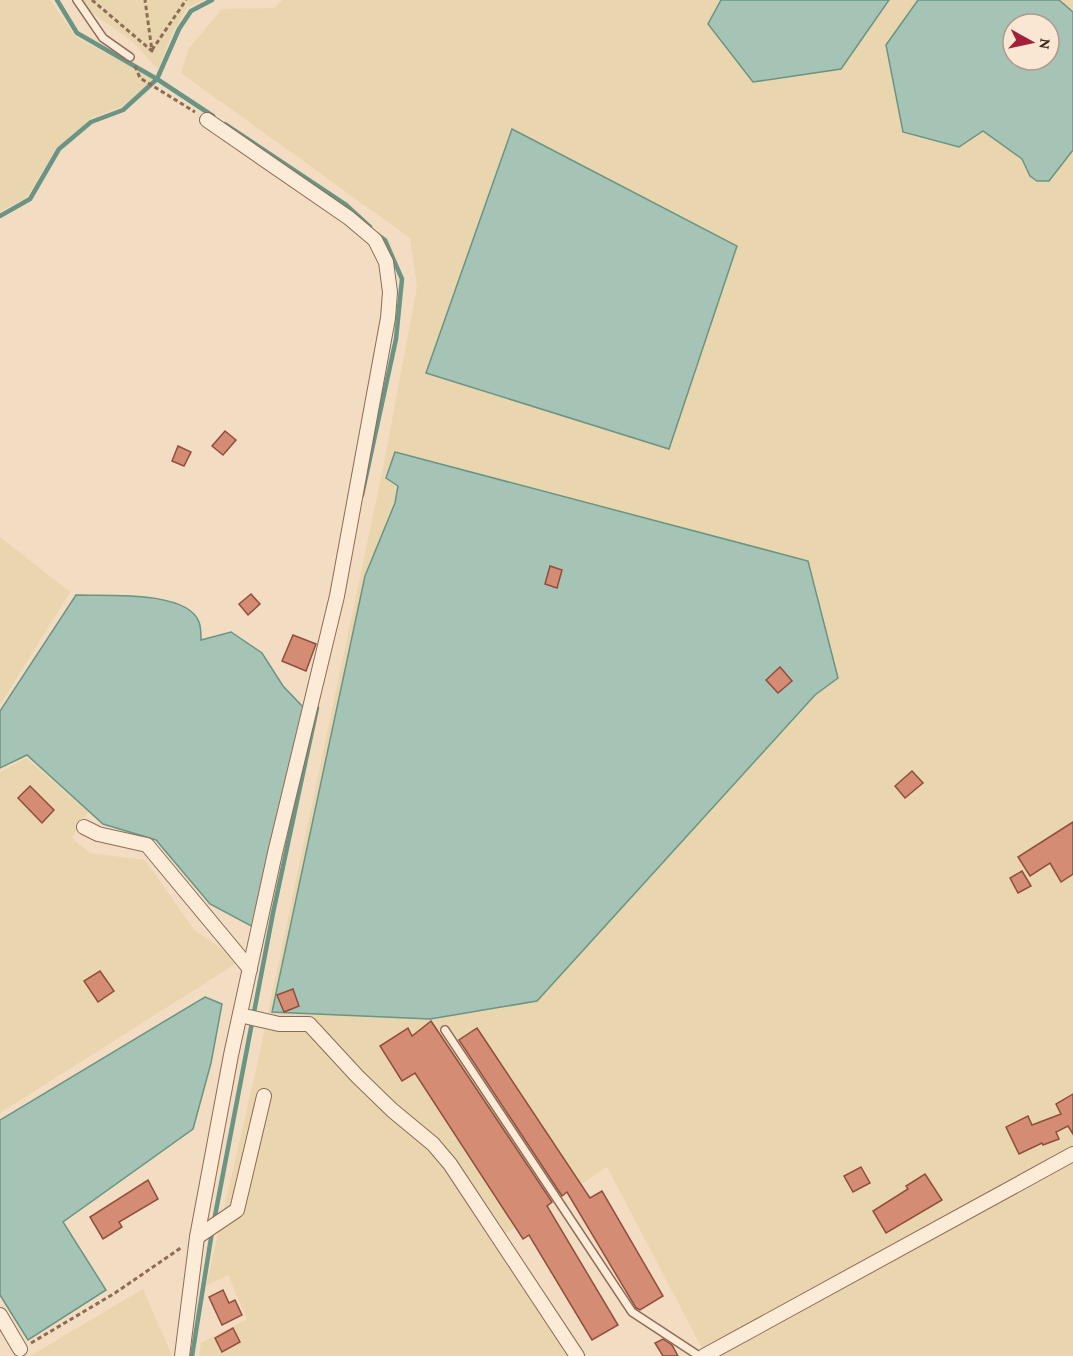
<svg xmlns="http://www.w3.org/2000/svg" width="1073" height="1356" font-family="'Crimson Pro',serif">
	<style>
		.farmland { fill: #e9d6af; fill-rule: evenodd }
		.water { fill: #a5c4b6; stroke: #6a9483; stroke-width: 1.5; fill-rule: evenodd }
		.lines { fill: none; stroke-linecap: round; stroke-linejoin: round }
		.stream { stroke: #6a9483; stroke-width: 4.5 }
		.building { fill: #d48c75; stroke: #904e3b; stroke-width: 1.5 }
		.lane-casing { stroke: #8e6b57; stroke-width: 10 }
		.street-casing { stroke: #8e6b57; stroke-width: 16 }
		.path { stroke: #8e6b57; stroke-width: 3; stroke-dasharray: 4.5 3; stroke-linecap: butt }
		.lane { stroke: #fcebd7; stroke-width: 7 }
		.street { stroke: #fcebd7; stroke-width: 14 }
	</style>
	<rect width="100%" height="100%" fill="#f2dcc2"/>
	<g class="farmland">
		<polygon points="0,0 50,0 76,37 154,79 121,107 91,118 57,147 27,197 0,212"/>
		<polygon points="81,0 204,0 187,7 171,37 158,69 133,42 84,7"/>
		<path d="M 282,0 L 1073,0 L 1073,1148 L 814,1287 L 705,1354 L 607,1167 L 502,1236 L 575,1356 L 199,1356 L 201,1343 L 247,1319 L 228,1275 L 206,1286 L 255,1075 L 383,468 L 417,287 L 410,238 L 181,73 L 189,48 L 222,9 L 274,8 ZM 1013,24 L 1049,24 L 1049,60 L 1013,60 Z"/>
		<polygon points="0,537 70,592 0,705"/>
		<polygon points="26,758 88,812 72,838 90,853 145,860 194,930 240,961 0,1113 0,772"/>
		<polygon points="1073,1162 1073,1356 714,1356"/>
		<polygon points="143,1289 172,1356 30,1356"/>
	</g>
	<g class="water">
		<polygon points="721,0 889,0 841,69 753,82 708,24"/>
		<path d="M 918,0 L 1059,0 L 1073,12 L 1073,150 L 1049,181 L 1037,181 L 1030,176 L 1022,159 L 983,131 L 959,147 L 903,132 L 886,45 ZM 1013,24 L 1049,24 L 1049,60 L 1013,60 Z"/>
		<polygon points="512,129 737,246 669,449 426,373"/>
		<polygon points="395,452 808,561 838,678 815,695 537,1001 430,1019 272,1012 365,576 395,503 398,486 386,478"/>
		<path d="M 76,595 C 105,596 187,590 199,622 C 201,627 201,635 201,640 L 231,632 L 262,653 L 283,686 L 304,708 L 253,927 L 210,904 L 156,840 L 103,824 L 27,755 L 0,768 L 0,711 Z"/>
		<polygon points="205,997 222,1004 211,1063 193,1129 63,1222 106,1290 28,1340 0,1295 0,1120"/>
	</g>
	<g class="lines">
		<g class="stream">
			<polyline points="57,0 77,33 157,79 213,116"/>
			<polyline points="225,124 345,204 370,227"/>
			<polyline points="0,216 30,199 59,149 91,122 123,110 157,79 179,29 191,11 212,0"/>
			<polyline points="362,495 396,339 402,279 385,240 378,235"/>
			<polyline points="214,1221 273,913 317,708"/>
			<polyline points="192,1356 212,1232"/>
		</g>
	</g>
	<g class="building">
		<polygon points="225,431 236,440 223,455 212,446"/>
		<polygon points="178,446 191,452 184,466 172,461"/>
		<polygon points="550,566 562,570 557,588 545,584"/>
		<polygon points="251,594 260,604 248,615 239,604"/>
		<polygon points="293,635 316,644 306,671 282,661"/>
		<polygon points="780,667 792,681 778,693 766,680"/>
		<polygon points="912,771 923,783 905,798 895,786"/>
		<polygon points="30,786 54,810 42,823 18,798"/>
		<polygon points="1073,822 1073,874 1061,882 1050,863 1030,876 1018,857"/>
		<polygon points="1022,871 1031,886 1018,893 1010,878"/>
		<polygon points="100,971 114,991 98,1002 84,981"/>
		<polygon points="293,989 299,1006 284,1012 277,995"/>
		<polygon points="431,1021 552,1202 547,1206 618,1325 592,1340 529,1235 523,1239 415,1073 402,1081 380,1046 408,1028 412,1036"/>
		<polygon points="477,1028 590,1198 602,1191 663,1296 640,1310 636,1308 567,1192 562,1196 459,1040"/>
		<polygon points="1073,1094 1073,1134 1068,1126 1056,1132 1059,1139 1043,1145 1042,1143 1019,1154 1006,1127 1028,1116 1032,1125 1061,1114 1056,1104"/>
		<polygon points="861,1167 870,1183 853,1192 844,1176"/>
		<polygon points="925,1174 942,1200 886,1233 873,1211 908,1189 906,1186"/>
		<polygon points="148,1180 158,1199 119,1222 122,1227 103,1239 90,1217"/>
		<polygon points="223,1290 229,1303 235,1300 242,1315 222,1325 209,1297"/>
		<polygon points="233,1328 240,1342 222,1352 215,1338"/>
		<polygon points="663,1339 672,1345 678,1356 663,1356 655,1343"/>
	</g>
	<g class="lines">
		<defs>
			<g id="lane">
				<polyline points="77,0 103,38 130,57"/>
				<polyline points="445,1030 632,1312 699,1356"/>
			</g>
			<g id="street">
				<polyline points="84,827 98,834 147,845 250,969"/>
				<polyline points="240,1015 279,1024 309,1024 357,1076 392,1110 433,1144 450,1164 577,1356"/>
				<polyline points="197,1237 237,1210 264,1096"/>
				<polyline points="0,1315 20,1349"/>
				<polyline points="182,1356 197,1237 231,1055 275,853 337,596 388,318 390,292 386,262 375,240 349,218 207,120"/>
				<polyline points="704,1356 1073,1154"/>
			</g>
		</defs>
		<use href="#lane" class="lane-casing"/>
		<use href="#street" class="street-casing"/>
		<g class="path">
			<polyline points="92,0 152,51 145,0"/>
			<polyline points="152,50 186,0"/>
			<polyline points="135,66 140,78 195,112"/>
			<polyline points="31,1343 115,1293 182,1247"/>
		</g>
		<use href="#lane" class="lane"/>
		<use href="#street" class="street"/>
	</g>
	<g transform="translate(1031 42) rotate(98)"><circle r="28" fill="#f9e7d3" stroke="#ae9a8a" stroke-width="1.5"/>
	<path d="M0-4.5L10 22L0 15L-10 22Z" fill="#a32138"/>
	<text y="-9" font-size="16" font-weight="bold" text-anchor="middle" fill="#3d271d">N</text>
	</g>
</svg>
